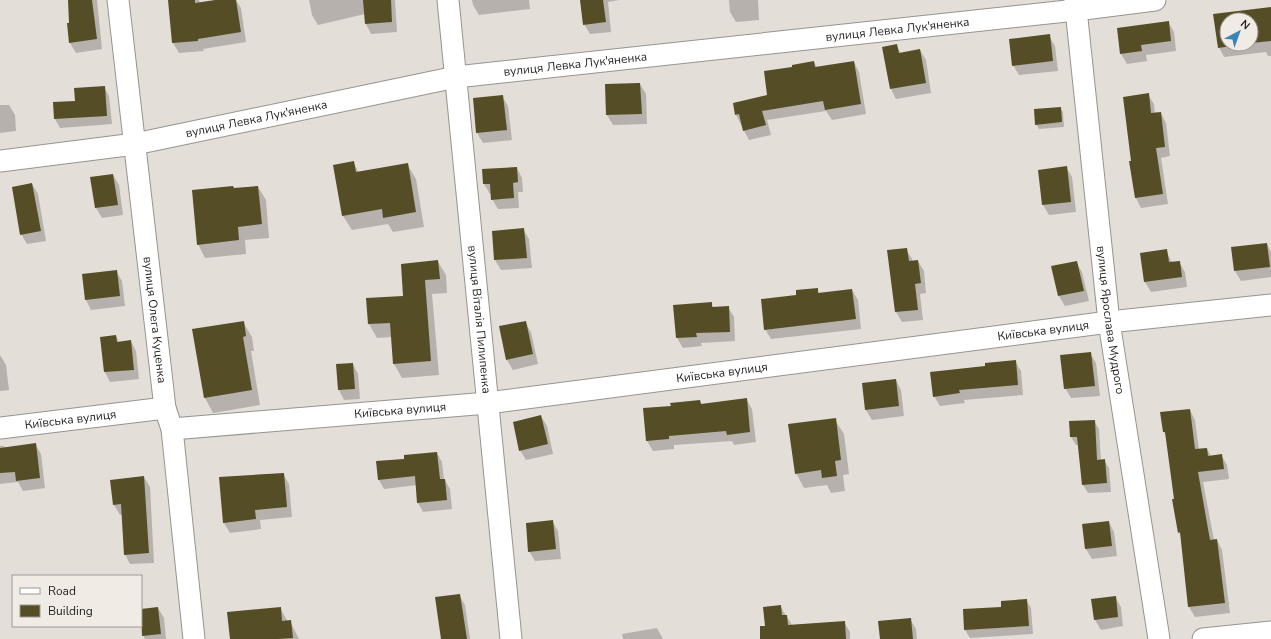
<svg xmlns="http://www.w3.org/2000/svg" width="1271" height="639" font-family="'Nunito Sans',sans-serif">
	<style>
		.shadow { fill: #0003; fill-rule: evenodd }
		.building { fill: #544d25 }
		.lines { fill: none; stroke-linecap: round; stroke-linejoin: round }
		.minor-casing { stroke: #98938d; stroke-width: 23 }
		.minor { stroke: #fff; stroke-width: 21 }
		.labels { text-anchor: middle; stroke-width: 4; stroke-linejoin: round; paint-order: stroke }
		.street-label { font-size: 12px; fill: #221f1d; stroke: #f1ebe5 }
	</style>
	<rect width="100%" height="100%" fill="#e4ded8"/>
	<g class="shadow">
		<polygon points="69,0 97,0 102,49 76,53 70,43"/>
		<polygon points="169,0 199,0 200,3 221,0 236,0 241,8 246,42 203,49 204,51 179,53 173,43"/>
		<polygon points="309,0 395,0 397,32 371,34 366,24 365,14 318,25 312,15"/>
		<polygon points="472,0 529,0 530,9 479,15 473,5"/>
		<polygon points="581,0 619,0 608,2 611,32 590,34 584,24"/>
		<polygon points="729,0 758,0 759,20 736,22 730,12"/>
		<path d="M 1271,8 L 1271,56 L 1268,56 L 1266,52 L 1224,57 L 1219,47 L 1214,15 ZM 1227,20 L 1251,20 L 1251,44 L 1227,44 Z"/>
		<polygon points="1168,22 1174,32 1176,51 1146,55 1147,61 1127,64 1121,54 1118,29"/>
		<polygon points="1049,36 1055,46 1058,71 1019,75 1013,65"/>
		<polygon points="896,45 901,54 920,50 926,60 931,93 896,99 891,89 883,48"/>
		<polygon points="814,62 817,68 854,62 859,72 866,114 832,120 826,111 767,120 771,135 749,140 736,115 769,95 793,67"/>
		<polygon points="640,84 646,94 647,124 613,125 607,115 606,85"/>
		<polygon points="104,87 109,96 112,124 60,128 55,119 54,103 76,102"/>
		<polygon points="1148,95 1154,104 1155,114 1161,113 1166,123 1170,156 1161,158 1168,204 1141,208 1136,198 1132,162"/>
		<polygon points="502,96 508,106 512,140 483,143 477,133 474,99"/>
		<polygon points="0,105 9,105 15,115 16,131 0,133"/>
		<polygon points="1060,108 1063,112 1064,127 1039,129 1036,124"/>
		<polygon points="353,162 359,173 407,164 416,179 424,227 393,232 388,224 352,230 343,216"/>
		<polygon points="1066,167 1072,177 1076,212 1049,215 1043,205"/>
		<polygon points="517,168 522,178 523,192 518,192 519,208 498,209 492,199 492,194 490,194 484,184 483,170"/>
		<polygon points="113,175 119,185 123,215 102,218 96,208 91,178"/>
		<polygon points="32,184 38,194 46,241 27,244 21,234"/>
		<polygon points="258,187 266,200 269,238 245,240 246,254 205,258 198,244 234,189"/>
		<polygon points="523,229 529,239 532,268 501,270 495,260 493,232"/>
		<polygon points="1267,244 1271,252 1271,277 1241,281 1235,271"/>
		<polygon points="906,249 912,259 913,262 918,261 924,271 926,293 920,294 923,320 902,322 896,312 889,251"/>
		<polygon points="1166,250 1172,263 1179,262 1185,272 1187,287 1151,292 1145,282"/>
		<polygon points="438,262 446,275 447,293 432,294 439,375 402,378 394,364 392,337 377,338 369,324 367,299 404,297"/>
		<polygon points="1076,262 1082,272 1089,301 1065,306 1059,296 1053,267"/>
		<polygon points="116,271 122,281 125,306 91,310 86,300"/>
		<polygon points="817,289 820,294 852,290 858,300 861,329 771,339 765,329 798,296"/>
		<polygon points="711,303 714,308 728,307 734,317 735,341 701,343 702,346 683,348 677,338"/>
		<polygon points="243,322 252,337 254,351 251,351 260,405 213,413 205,398 194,330"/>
		<polygon points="525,322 531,332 538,364 513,370 507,360"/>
		<polygon points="116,336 119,342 131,341 136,351 139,379 110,382 105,372 102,338"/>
		<polygon points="1090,353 1096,363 1100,396 1071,398 1065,388"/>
		<polygon points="0,355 6,365 9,390 0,391"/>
		<polygon points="1015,361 1021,371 1023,395 964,400 965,403 940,406 934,396 986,367"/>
		<polygon points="353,364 358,374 360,399 344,400 339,390"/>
		<polygon points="896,380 901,390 904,416 872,420 866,410 863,384"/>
		<polygon points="746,399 752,409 756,442 734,445 732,441 674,445 674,449 653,451 647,441 672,407 700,401 702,405"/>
		<polygon points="1190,410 1195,420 1199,450 1207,449 1211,456 1221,455 1227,465 1229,479 1203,482 1214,540 1217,540 1222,550 1230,613 1195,617 1189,607 1181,537 1179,532 1167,437 1164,432"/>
		<polygon points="541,416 547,426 553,454 526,460 520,450"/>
		<polygon points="835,420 844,434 849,474 843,475 845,491 831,493 827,485 804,488 796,473"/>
		<polygon points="1094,421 1099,429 1101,460 1104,460 1109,468 1111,492 1088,493 1083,485 1079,445 1076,445 1071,437"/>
		<polygon points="35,444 41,454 45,488 23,491 18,482 0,484 0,446 4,446 5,448"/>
		<polygon points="437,453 442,462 444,480 445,480 450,489 452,509 423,512 418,503 417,485 384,489 379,480 378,462 405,459"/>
		<polygon points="283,474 289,484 292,517 260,520 261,529 230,533 224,523"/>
		<polygon points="144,477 150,487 154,563 130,564 125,554 123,514 120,515 114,505"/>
		<polygon points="552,521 558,531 561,559 535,561 529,551"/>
		<polygon points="1109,522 1114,532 1117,556 1092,559 1086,549 1084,525"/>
		<polygon points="459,595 465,605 470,639 442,639"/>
		<polygon points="1115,597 1121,607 1123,626 1101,630 1095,620"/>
		<polygon points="1026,600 1031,608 1033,634 970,638 965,630 1002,608"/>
		<polygon points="780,606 792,625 844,622 850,632 850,639 767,639"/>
		<polygon points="158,608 164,618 166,639 145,639 143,635"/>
		<polygon points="280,608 288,622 290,621 299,639 231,639"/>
		<polygon points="910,619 916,629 917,639 881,639"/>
		<polygon points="657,628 663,639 623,639 622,634"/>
	</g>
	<g class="building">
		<polygon points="68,0 92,0 97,39 69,43 67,23 69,23"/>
		<polygon points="168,0 195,0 195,3 215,0 236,0 241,32 198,39 198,41 172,43"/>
		<polygon points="363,0 391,0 392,22 365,24"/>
		<polygon points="580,0 603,0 606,22 583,25"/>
		<polygon points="1271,7 1271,41 1251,43 1251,20 1227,20 1227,44 1246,44 1218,48 1213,14"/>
		<polygon points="1169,21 1171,41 1141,45 1142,51 1120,54 1117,28"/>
		<polygon points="1050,34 1053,61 1012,66 1009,39"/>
		<polygon points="897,44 899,53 920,49 926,83 890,89 882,47"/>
		<polygon points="814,61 815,67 854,61 861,104 825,110 823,101 762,111 766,125 743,131 739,114 735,115 733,103 767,95 764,71 792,67 792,65"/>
		<polygon points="640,83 642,114 606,115 605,84"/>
		<polygon points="105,86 107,116 54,119 53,102 75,101 74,88"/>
		<polygon points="1149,93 1151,113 1161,112 1165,147 1156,148 1163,194 1135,198 1129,161 1131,161 1123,97"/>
		<polygon points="503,95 507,130 476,133 473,98"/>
		<polygon points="1061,107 1062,122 1035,125 1034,109"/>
		<polygon points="354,161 356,172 408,163 416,212 383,218 382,209 342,216 333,165"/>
		<polygon points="1067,166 1071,202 1042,205 1038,170"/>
		<polygon points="517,167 518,182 513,183 514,198 491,200 490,184 483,184 482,169"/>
		<polygon points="113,174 118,205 95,208 90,177"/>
		<polygon points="32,183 41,231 20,235 12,187"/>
		<polygon points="233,186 234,188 258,186 262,224 238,227 239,240 197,245 192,190"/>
		<polygon points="524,228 527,258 494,260 492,231"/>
		<polygon points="1267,243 1270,267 1234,271 1231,247"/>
		<polygon points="907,248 909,261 918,260 921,283 915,284 918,310 895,312 887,250"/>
		<polygon points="1167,249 1169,262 1180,261 1182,277 1144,282 1140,253"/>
		<polygon points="438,260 440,279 425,280 431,361 393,364 390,323 368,324 366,298 403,296 401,264"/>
		<polygon points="1077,261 1084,291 1058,296 1051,266"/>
		<polygon points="117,270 120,296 85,300 82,274"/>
		<polygon points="818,288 818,293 852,289 856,319 764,330 761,299 796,295 796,290"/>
		<polygon points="712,302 712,307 729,306 730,332 696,333 697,337 676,338 673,305"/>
		<polygon points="244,321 246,336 243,337 252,390 204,398 192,329"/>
		<polygon points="526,321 533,354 506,360 499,326"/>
		<polygon points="116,335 117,342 131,340 134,370 104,372 100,337"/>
		<polygon points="1091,352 1095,386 1064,389 1060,355"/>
		<polygon points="1016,360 1018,385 959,390 960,393 933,397 930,372 985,366 985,363"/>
		<polygon points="353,363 355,389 338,390 336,364"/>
		<polygon points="896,379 899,406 865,410 862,383"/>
		<polygon points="747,398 750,432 727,435 726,431 669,436 669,439 646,441 643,408 671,406 670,403 700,400 701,404"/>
		<polygon points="1190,409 1195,449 1207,448 1208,456 1222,454 1224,469 1198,472 1210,540 1217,539 1225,603 1188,607 1180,532 1178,533 1172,499 1174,499 1165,432 1163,432 1160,412"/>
		<polygon points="541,415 548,444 519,451 513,422"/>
		<polygon points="836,418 841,460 835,461 837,476 822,478 821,470 795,474 788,424"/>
		<polygon points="1095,420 1097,460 1105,459 1107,483 1082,485 1077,437 1070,437 1069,421"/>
		<polygon points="36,443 40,478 16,481 15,472 0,473 0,448"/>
		<polygon points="437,452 440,479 445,479 447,500 417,503 415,476 378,480 376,461 404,459 404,455"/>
		<polygon points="284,473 287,507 255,510 256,519 223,523 219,477"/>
		<polygon points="144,476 149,553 124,555 121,504 113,505 110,480"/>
		<polygon points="553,520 556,549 528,552 526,523"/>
		<polygon points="1109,521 1112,546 1085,549 1082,524"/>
		<polygon points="460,594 467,639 441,639 435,597"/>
		<polygon points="1116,596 1118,617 1094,620 1091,599"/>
		<polygon points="1027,599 1029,626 964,630 963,609 1001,607 1001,601"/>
		<polygon points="781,605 782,615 787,615 788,625 845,621 846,639 760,639 760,626 765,626 763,607"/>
		<polygon points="158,607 161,634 142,636 141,609"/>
		<polygon points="281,607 282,621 291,620 293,638 278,639 230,639 227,612"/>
		<polygon points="911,618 913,639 880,639 878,621"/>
	</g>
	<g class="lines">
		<defs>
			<g id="minor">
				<path id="s1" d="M 118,0 L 165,408 L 172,429 L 194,639"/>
				<path id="s2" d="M 448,0 L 511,639"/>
				<path id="s3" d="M 1075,0 L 1109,322 L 1159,639"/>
				<path id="s4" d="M 0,161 L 135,144 L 456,77 L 1076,10 L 1155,0"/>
				<path id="s5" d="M 0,428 L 165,408"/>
				<path id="s6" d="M 172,429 L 488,403 L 1109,322 L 1271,305"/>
				<polyline points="1203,639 1271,632"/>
			</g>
		</defs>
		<use href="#minor" class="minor-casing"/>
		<use href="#minor" class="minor"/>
	</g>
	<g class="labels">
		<g class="street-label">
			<text dy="4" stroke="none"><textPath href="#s4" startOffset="908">вулиця Левка Лук'яненка</textPath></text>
			<text dy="4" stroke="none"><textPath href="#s4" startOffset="584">вулиця Левка Лук'яненка</textPath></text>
			<text dy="4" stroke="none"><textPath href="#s4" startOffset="260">вулиця Левка Лук'яненка</textPath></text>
			<text dy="4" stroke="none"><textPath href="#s2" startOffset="321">вулиця Віталія Пилипенка</textPath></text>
			<text dy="4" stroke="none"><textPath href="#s1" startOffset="322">вулиця Олега Куценка</textPath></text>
			<text dy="4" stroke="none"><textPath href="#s3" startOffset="322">вулиця Ярослава Мудрого</textPath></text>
			<text dy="4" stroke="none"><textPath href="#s6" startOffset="877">Київська вулиця</textPath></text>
			<text dy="4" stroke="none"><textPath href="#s6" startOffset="553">Київська вулиця</textPath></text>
			<text dy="4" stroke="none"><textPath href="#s6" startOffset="229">Київська вулиця</textPath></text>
			<text dy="4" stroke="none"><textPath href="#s5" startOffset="71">Київська вулиця</textPath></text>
		</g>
	</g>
	<rect x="12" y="575" width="130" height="52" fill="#f1ebe5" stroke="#9e9995"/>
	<rect x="20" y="588" width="20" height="6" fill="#ffffff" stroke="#9e9995"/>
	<text x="48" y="595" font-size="12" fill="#221f1d">Road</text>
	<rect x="20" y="605" width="20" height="12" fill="#544d25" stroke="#9e9995"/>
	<text x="48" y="615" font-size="12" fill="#221f1d">Building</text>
	<g transform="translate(1239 32) rotate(41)"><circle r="19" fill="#f1ebe5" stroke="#9e9995"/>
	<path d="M0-3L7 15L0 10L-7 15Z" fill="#3685b7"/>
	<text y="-6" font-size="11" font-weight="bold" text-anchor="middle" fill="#221f1d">N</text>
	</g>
</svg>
